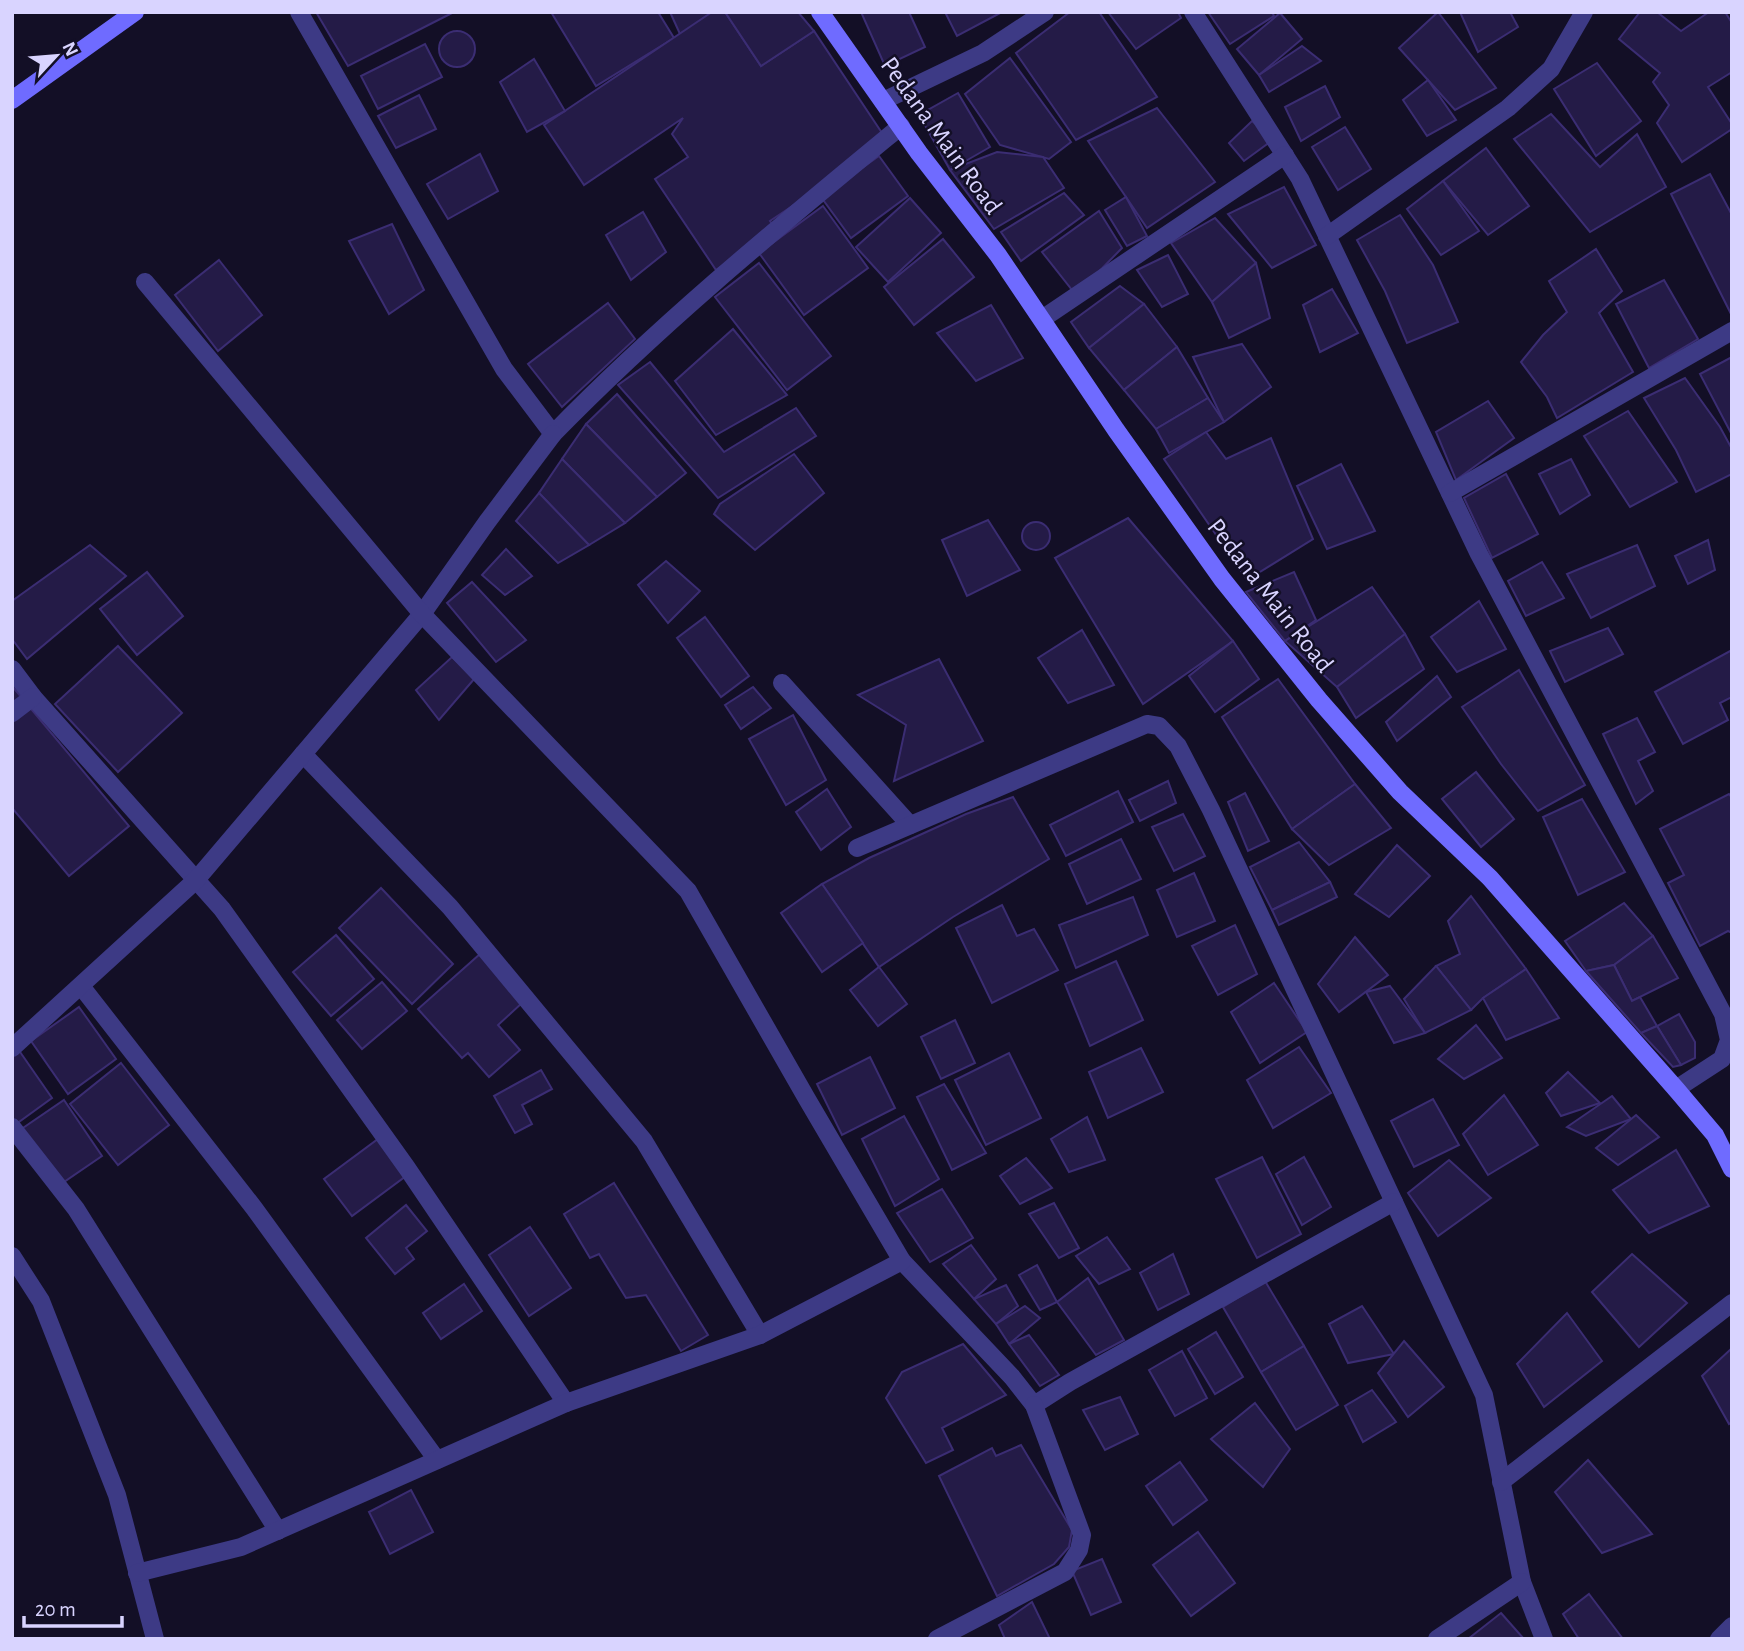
<svg xmlns="http://www.w3.org/2000/svg" width="1744" height="1651" font-family="'Alegreya Sans',sans-serif">
	<style>
		.building { fill: #241b47; stroke: #3b2d73; stroke-width: 2 }
		.lines { fill: none; stroke-linecap: round; stroke-linejoin: round }
		.street { stroke: #3d3a85; stroke-width: 18 }
		.secondary { stroke: #6f6bff; stroke-width: 18 }
		.labels { text-anchor: middle; stroke-width: 5; stroke-linejoin: round; paint-order: stroke }
		.street-label { font-size: 26px; fill: #d9d4ff; stroke: #130f26 }
	</style>
	<rect width="100%" height="100%" fill="#130f26"/>
	<g class="building">
		<polygon points="316,12 454,12 348,66"/>
		<polygon points="551,12 658,12 674,38 596,86"/>
		<polygon points="670,12 707,12 713,24 680,34"/>
		<polygon points="712,12 725,12 761,66 814,31 888,142 770,221 776,229 716,270 655,179 688,157 672,134 683,118 584,185 544,125"/>
		<polygon points="725,12 798,12 814,31 761,66"/>
		<polygon points="861,12 909,12 925,47 885,66"/>
		<polygon points="945,12 1002,12 957,36"/>
		<polygon points="1070,12 1099,12 1157,97 1076,140 1016,53"/>
		<polygon points="1108,12 1178,12 1181,18 1136,49"/>
		<polygon points="1208,12 1272,12 1274,16 1230,44"/>
		<polygon points="1438,12 1496,88 1455,110 1399,48"/>
		<polygon points="1460,12 1510,12 1518,27 1478,52"/>
		<polygon points="1640,12 1657,12 1681,31 1709,12 1725,12 1732,23 1732,72 1708,87 1732,124 1732,129 1682,162 1657,123 1669,105 1653,82 1660,73 1619,39"/>
		<polygon points="1280,13 1302,39 1259,75 1237,49"/>
		<circle cx="457" cy="49" r="18"/>
		<polygon points="425,44 442,77 378,109 361,76"/>
		<polygon points="1302,46 1321,61 1269,92 1259,75"/>
		<polygon points="1010,58 1071,142 1049,159 1000,145 965,94"/>
		<polygon points="534,59 565,111 527,132 500,82"/>
		<polygon points="1597,63 1641,121 1596,156 1554,89"/>
		<polygon points="1428,80 1456,120 1427,136 1403,100"/>
		<polygon points="1325,86 1340,117 1301,141 1285,107"/>
		<polygon points="958,93 990,147 950,170 919,115"/>
		<polygon points="419,95 436,129 396,148 378,116"/>
		<polygon points="1157,108 1215,182 1147,228 1088,141"/>
		<polygon points="1551,114 1600,167 1637,134 1666,187 1590,232 1514,139"/>
		<polygon points="1252,121 1274,139 1244,161 1229,143"/>
		<polygon points="1345,127 1371,169 1338,190 1312,147"/>
		<polygon points="1486,148 1529,206 1488,235 1443,181"/>
		<polygon points="997,152 1043,157 1064,188 994,229 950,170"/>
		<polygon points="480,154 498,191 448,219 427,184"/>
		<polygon points="879,156 908,196 851,238 821,197"/>
		<polygon points="1710,174 1732,215 1732,316 1671,194"/>
		<polygon points="1443,181 1479,231 1441,255 1407,209"/>
		<polygon points="1284,187 1316,245 1272,268 1228,214"/>
		<polygon points="1064,193 1084,215 1021,261 1001,232"/>
		<polygon points="1126,197 1147,236 1127,246 1105,210"/>
		<polygon points="910,198 941,233 888,282 856,247"/>
		<polygon points="823,206 868,268 804,315 759,253"/>
		<polygon points="1099,211 1122,248 1076,295 1042,252"/>
		<polygon points="643,212 666,252 631,280 606,235"/>
		<polygon points="1400,215 1433,265 1458,322 1407,343 1385,291 1357,240"/>
		<polygon points="1215,218 1256,263 1212,302 1171,243"/>
		<polygon points="392,224 424,290 389,314 349,241"/>
		<polygon points="943,239 974,277 914,325 884,287"/>
		<polygon points="1596,249 1622,291 1599,313 1633,372 1557,418 1547,397 1521,362 1543,335 1567,312 1549,281"/>
		<polygon points="1168,255 1188,294 1162,307 1137,270"/>
		<polygon points="219,260 262,315 218,351 175,295"/>
		<polygon points="759,263 831,356 787,390 715,297"/>
		<polygon points="1256,263 1270,318 1229,338 1212,302"/>
		<polygon points="1664,280 1698,339 1649,368 1616,304"/>
		<polygon points="1120,286 1144,304 1089,348 1071,322"/>
		<polygon points="1332,289 1358,333 1320,352 1303,305"/>
		<polygon points="608,303 635,339 562,407 528,364"/>
		<polygon points="1144,304 1177,347 1124,390 1089,348"/>
		<polygon points="991,305 1023,358 976,381 937,333"/>
		<polygon points="733,329 787,395 716,435 675,381"/>
		<polygon points="1242,344 1271,387 1224,422 1193,357"/>
		<polygon points="1177,347 1208,398 1156,429 1124,390"/>
		<polygon points="1732,357 1732,435 1700,374"/>
		<polygon points="650,362 724,452 796,408 816,436 718,498 618,385"/>
		<polygon points="1685,378 1720,427 1732,449 1732,474 1696,492 1676,450 1644,398"/>
		<polygon points="617,394 686,473 657,497 586,424"/>
		<polygon points="1208,398 1224,422 1169,453 1156,429"/>
		<polygon points="1488,401 1514,438 1456,480 1436,432"/>
		<polygon points="1628,411 1677,482 1630,507 1584,436"/>
		<polygon points="586,424 657,497 625,523 562,459"/>
		<polygon points="1206,432 1226,459 1271,438 1313,539 1247,580 1164,459"/>
		<polygon points="794,454 824,493 755,550 714,514 720,504"/>
		<polygon points="562,459 625,523 589,545 539,493"/>
		<polygon points="1571,459 1590,495 1560,514 1539,474"/>
		<polygon points="1341,464 1375,531 1327,549 1297,486"/>
		<polygon points="1506,474 1538,534 1492,558 1464,498"/>
		<polygon points="539,493 589,545 558,563 516,521"/>
		<polygon points="1128,518 1233,641 1143,704 1055,558"/>
		<polygon points="988,520 1020,570 967,596 942,540"/>
		<circle cx="1036" cy="536" r="14"/>
		<polygon points="1708,540 1715,570 1688,584 1675,556"/>
		<polygon points="90,545 126,576 27,659 12,639 12,601"/>
		<polygon points="1637,545 1655,586 1591,618 1567,574"/>
		<polygon points="506,549 532,576 505,595 482,575"/>
		<polygon points="666,561 700,591 668,623 638,585"/>
		<polygon points="1542,562 1564,598 1526,616 1508,581"/>
		<polygon points="147,572 183,616 137,655 100,609"/>
		<polygon points="1294,572 1316,620 1285,641 1246,592"/>
		<polygon points="472,582 526,640 496,662 447,603"/>
		<polygon points="1372,587 1405,634 1337,687 1285,641"/>
		<polygon points="1479,601 1506,649 1457,672 1431,637"/>
		<polygon points="705,617 749,676 721,697 677,638"/>
		<polygon points="1608,628 1623,654 1565,682 1550,651"/>
		<polygon points="1082,630 1114,685 1068,703 1038,658"/>
		<polygon points="1405,634 1424,669 1356,718 1337,687"/>
		<polygon points="1233,641 1259,679 1215,712 1189,676"/>
		<polygon points="118,646 182,713 118,772 55,704"/>
		<polygon points="1732,650 1732,697 1720,703 1728,720 1683,744 1655,692"/>
		<polygon points="452,657 475,678 439,720 416,690"/>
		<polygon points="939,659 983,741 894,781 906,725 858,695"/>
		<polygon points="1519,670 1585,785 1538,811 1501,764 1462,707"/>
		<polygon points="1437,676 1451,697 1397,741 1386,722"/>
		<polygon points="1278,679 1355,784 1292,829 1222,717"/>
		<polygon points="12,686 129,826 69,876 12,808"/>
		<polygon points="753,687 771,708 741,729 725,705"/>
		<polygon points="793,715 826,780 786,805 749,739"/>
		<polygon points="1637,718 1655,752 1638,761 1653,791 1636,804 1603,734"/>
		<polygon points="1476,772 1514,819 1481,847 1442,799"/>
		<polygon points="1168,781 1176,803 1140,821 1129,800"/>
		<polygon points="1355,784 1391,828 1329,865 1292,829"/>
		<polygon points="827,789 851,827 821,850 796,812"/>
		<polygon points="1118,791 1133,822 1066,856 1050,825"/>
		<polygon points="1245,793 1269,841 1248,851 1228,802"/>
		<polygon points="1729,794 1732,798 1732,933 1728,931 1700,946 1668,883 1684,875 1660,829"/>
		<polygon points="1013,797 1049,859 953,917 879,967 822,884 869,858 966,814"/>
		<polygon points="1582,799 1625,872 1578,895 1543,817"/>
		<polygon points="1183,814 1205,856 1174,871 1152,827"/>
		<polygon points="1121,839 1141,879 1087,904 1069,864"/>
		<polygon points="1299,842 1330,882 1272,910 1250,867"/>
		<polygon points="1397,845 1430,876 1389,917 1355,894"/>
		<polygon points="1194,873 1215,921 1177,937 1157,890"/>
		<polygon points="1330,882 1337,897 1279,925 1272,910"/>
		<polygon points="822,884 863,943 822,972 781,913"/>
		<polygon points="381,888 453,964 412,1004 339,928"/>
		<polygon points="1471,896 1526,969 1483,998 1471,1010 1436,966 1460,954 1448,921"/>
		<polygon points="1133,897 1148,935 1076,968 1059,925"/>
		<polygon points="1624,903 1653,936 1614,965 1586,971 1565,941"/>
		<polygon points="1002,905 1017,936 1034,929 1058,970 992,1003 956,928"/>
		<polygon points="1235,925 1257,974 1218,995 1192,946"/>
		<polygon points="336,935 374,979 331,1016 293,972"/>
		<polygon points="1653,936 1678,978 1632,1001 1614,965"/>
		<polygon points="1355,937 1388,975 1339,1012 1318,984"/>
		<polygon points="480,954 522,1003 498,1025 520,1050 489,1077 468,1053 462,1058 418,1009"/>
		<polygon points="1116,961 1143,1020 1090,1046 1065,984"/>
		<polygon points="1614,965 1632,1001 1640,997 1657,1026 1641,1033 1586,971"/>
		<polygon points="1436,966 1471,1010 1425,1033 1404,999"/>
		<polygon points="879,967 907,1004 878,1026 850,990"/>
		<polygon points="1526,969 1559,1018 1506,1040 1483,998"/>
		<polygon points="382,982 407,1011 362,1049 337,1020"/>
		<polygon points="1274,983 1307,1032 1260,1063 1231,1012"/>
		<polygon points="1390,986 1425,1033 1394,1043 1366,992"/>
		<polygon points="79,1007 116,1059 68,1094 31,1041"/>
		<polygon points="1679,1014 1695,1042 1695,1058 1681,1065 1657,1026"/>
		<polygon points="955,1020 975,1063 941,1079 921,1037"/>
		<polygon points="1476,1025 1502,1058 1464,1079 1438,1059"/>
		<polygon points="1657,1026 1681,1065 1673,1067 1641,1033"/>
		<polygon points="1299,1047 1331,1093 1273,1128 1247,1080"/>
		<polygon points="1141,1048 1163,1092 1108,1118 1089,1072"/>
		<polygon points="18,1049 52,1098 12,1127 12,1054"/>
		<polygon points="1009,1053 1041,1118 986,1145 955,1080"/>
		<polygon points="870,1057 895,1108 842,1135 817,1084"/>
		<polygon points="121,1063 169,1125 118,1165 70,1104"/>
		<polygon points="541,1070 552,1089 522,1105 532,1124 515,1133 494,1096"/>
		<polygon points="1568,1072 1600,1103 1561,1116 1546,1093"/>
		<polygon points="944,1084 986,1153 952,1170 917,1097"/>
		<polygon points="1504,1095 1538,1145 1488,1175 1463,1134"/>
		<polygon points="1612,1096 1631,1119 1586,1136 1567,1127"/>
		<polygon points="1433,1099 1459,1145 1414,1167 1391,1121"/>
		<polygon points="64,1100 102,1156 58,1186 20,1130"/>
		<polygon points="1636,1115 1659,1137 1618,1165 1596,1148"/>
		<polygon points="904,1116 939,1179 895,1206 862,1139"/>
		<polygon points="1087,1117 1105,1160 1069,1172 1051,1139"/>
		<polygon points="378,1139 406,1176 352,1216 324,1179"/>
		<polygon points="1676,1150 1709,1206 1649,1233 1613,1190"/>
		<polygon points="1262,1157 1301,1234 1257,1258 1216,1179"/>
		<polygon points="1304,1157 1331,1207 1302,1225 1276,1174"/>
		<polygon points="1026,1158 1052,1188 1020,1204 1000,1176"/>
		<polygon points="1449,1160 1491,1198 1438,1236 1408,1193"/>
		<polygon points="614,1183 708,1335 681,1351 646,1295 626,1298 599,1254 590,1258 564,1214"/>
		<polygon points="942,1189 973,1238 930,1262 897,1213"/>
		<polygon points="1054,1203 1079,1248 1059,1258 1029,1214"/>
		<polygon points="406,1205 427,1231 406,1248 414,1259 395,1274 366,1238"/>
		<polygon points="530,1227 571,1288 529,1316 489,1255"/>
		<polygon points="1107,1237 1130,1269 1099,1284 1076,1256"/>
		<polygon points="971,1245 996,1279 974,1299 943,1264"/>
		<polygon points="1173,1254 1189,1294 1158,1310 1140,1273"/>
		<polygon points="1632,1254 1687,1303 1639,1347 1592,1292"/>
		<polygon points="1037,1265 1057,1302 1040,1310 1019,1275"/>
		<polygon points="1088,1278 1124,1340 1096,1355 1057,1302"/>
		<polygon points="1265,1281 1304,1346 1261,1372 1223,1307"/>
		<polygon points="464,1284 482,1311 441,1339 423,1313"/>
		<polygon points="1006,1285 1018,1306 996,1324 974,1299"/>
		<polygon points="1025,1306 1040,1318 1009,1344 996,1324"/>
		<polygon points="1362,1306 1394,1354 1348,1363 1329,1324"/>
		<polygon points="1567,1313 1602,1361 1544,1407 1517,1364"/>
		<polygon points="1216,1332 1243,1377 1215,1394 1188,1349"/>
		<polygon points="1029,1335 1059,1375 1040,1386 1009,1344"/>
		<polygon points="1404,1341 1444,1387 1408,1417 1378,1373"/>
		<polygon points="963,1344 1006,1395 942,1428 953,1450 926,1463 886,1398 902,1372"/>
		<polygon points="1304,1346 1338,1405 1296,1430 1261,1372"/>
		<polygon points="1732,1348 1732,1422 1729,1424 1702,1376"/>
		<polygon points="1182,1351 1207,1398 1175,1416 1149,1370"/>
		<polygon points="1372,1390 1396,1422 1363,1442 1345,1406"/>
		<polygon points="1120,1397 1138,1434 1105,1450 1083,1410"/>
		<polygon points="1255,1403 1290,1449 1263,1487 1211,1439"/>
		<polygon points="1021,1445 1072,1530 1069,1547 1054,1564 997,1596 939,1476 992,1448 996,1456"/>
		<polygon points="1588,1460 1652,1534 1602,1553 1555,1492"/>
		<polygon points="1180,1462 1207,1500 1173,1525 1146,1486"/>
		<polygon points="411,1490 433,1532 390,1554 369,1512"/>
		<polygon points="1198,1532 1235,1583 1191,1616 1153,1565"/>
		<polygon points="1102,1559 1121,1602 1091,1615 1072,1571"/>
		<polygon points="1589,1594 1623,1639 1579,1639 1563,1614"/>
		<polygon points="1032,1602 1050,1639 1005,1639 999,1625"/>
		<polygon points="1501,1613 1524,1639 1468,1639"/>
	</g>
	<g class="lines">
		<g class="street">
			<path d="M 299,12 L 504,369 L 553,434 C 661,323 781,225 901,126"/>
			<polyline points="1193,12 1300,179 1479,554 1723,1014 1729,1040 1722,1059 1676,1089"/>
			<polyline points="883,101 983,53 1045,12"/>
			<polyline points="1327,236 1508,108 1551,69 1584,12"/>
			<polyline points="1042,319 1285,155"/>
			<polyline points="1450,493 1732,331"/>
			<polyline points="12,669 33,697 222,909 407,1168 566,1403"/>
			<polyline points="782,683 910,825"/>
			<polyline points="12,713 33,697"/>
			<polyline points="303,754 450,907 644,1141 760,1335"/>
			<polyline points="857,848 1147,724 1159,726 1178,746 1211,810 1484,1395 1522,1582 1544,1639"/>
			<polyline points="81,986 254,1208 437,1460"/>
			<polyline points="12,1048 196,880 422,614 487,522 553,434"/>
			<polyline points="12,1127 76,1209 278,1531"/>
			<polyline points="12,1256 41,1301 117,1495 155,1639"/>
			<polyline points="902,1261 1012,1377 1034,1405 1070,1382 1394,1202"/>
			<polyline points="1501,1482 1732,1303"/>
			<polyline points="137,1573 241,1547 566,1403 760,1335 902,1261 807,1099 688,891 422,614 145,282"/>
			<polyline points="937,1639 1065,1572 1079,1550 1082,1535 1034,1405"/>
			<polyline points="1437,1639 1522,1582"/>
			<polyline points="1719,1639 1732,1626"/>
		</g>
		<g class="secondary">
			<polyline points="820,12 919,153 998,255 1116,430 1222,579 1319,700 1400,792 1490,878 1676,1089 1715,1135 1732,1169"/>
			<polyline points="12,100 135,12"/>
		</g>
	</g>
	<g class="labels">
		<g class="street-label">
			<text transform="translate(942 135) rotate(54)" y="9">Pedana Main Road</text>
			<text transform="translate(1271 595) rotate(52)" y="9">Pedana Main Road</text>
		</g>
	</g>
	<rect width="1744" height="1651" fill="none" stroke="#d9d4ff" stroke-width="28"/>
	<g transform="translate(56 56) rotate(64)" stroke="#130f26" stroke-width="5" paint-order="stroke">
	<path d="M0-5L12 26L0 18L-12 26Z" fill="#d9d4ff"/>
	<text y="-10" font-size="19" font-weight="bold" text-anchor="middle" fill="#d9d4ff">N</text>
	</g>
	<path d="M24 1616v10h98v-10" fill="none" stroke="#d9d4ff" stroke-width="3.5"/>
	<text x="35" y="1616" font-size="21" fill="#d9d4ff" stroke="#130f26" stroke-width="5" paint-order="stroke">20 m</text>
</svg>
